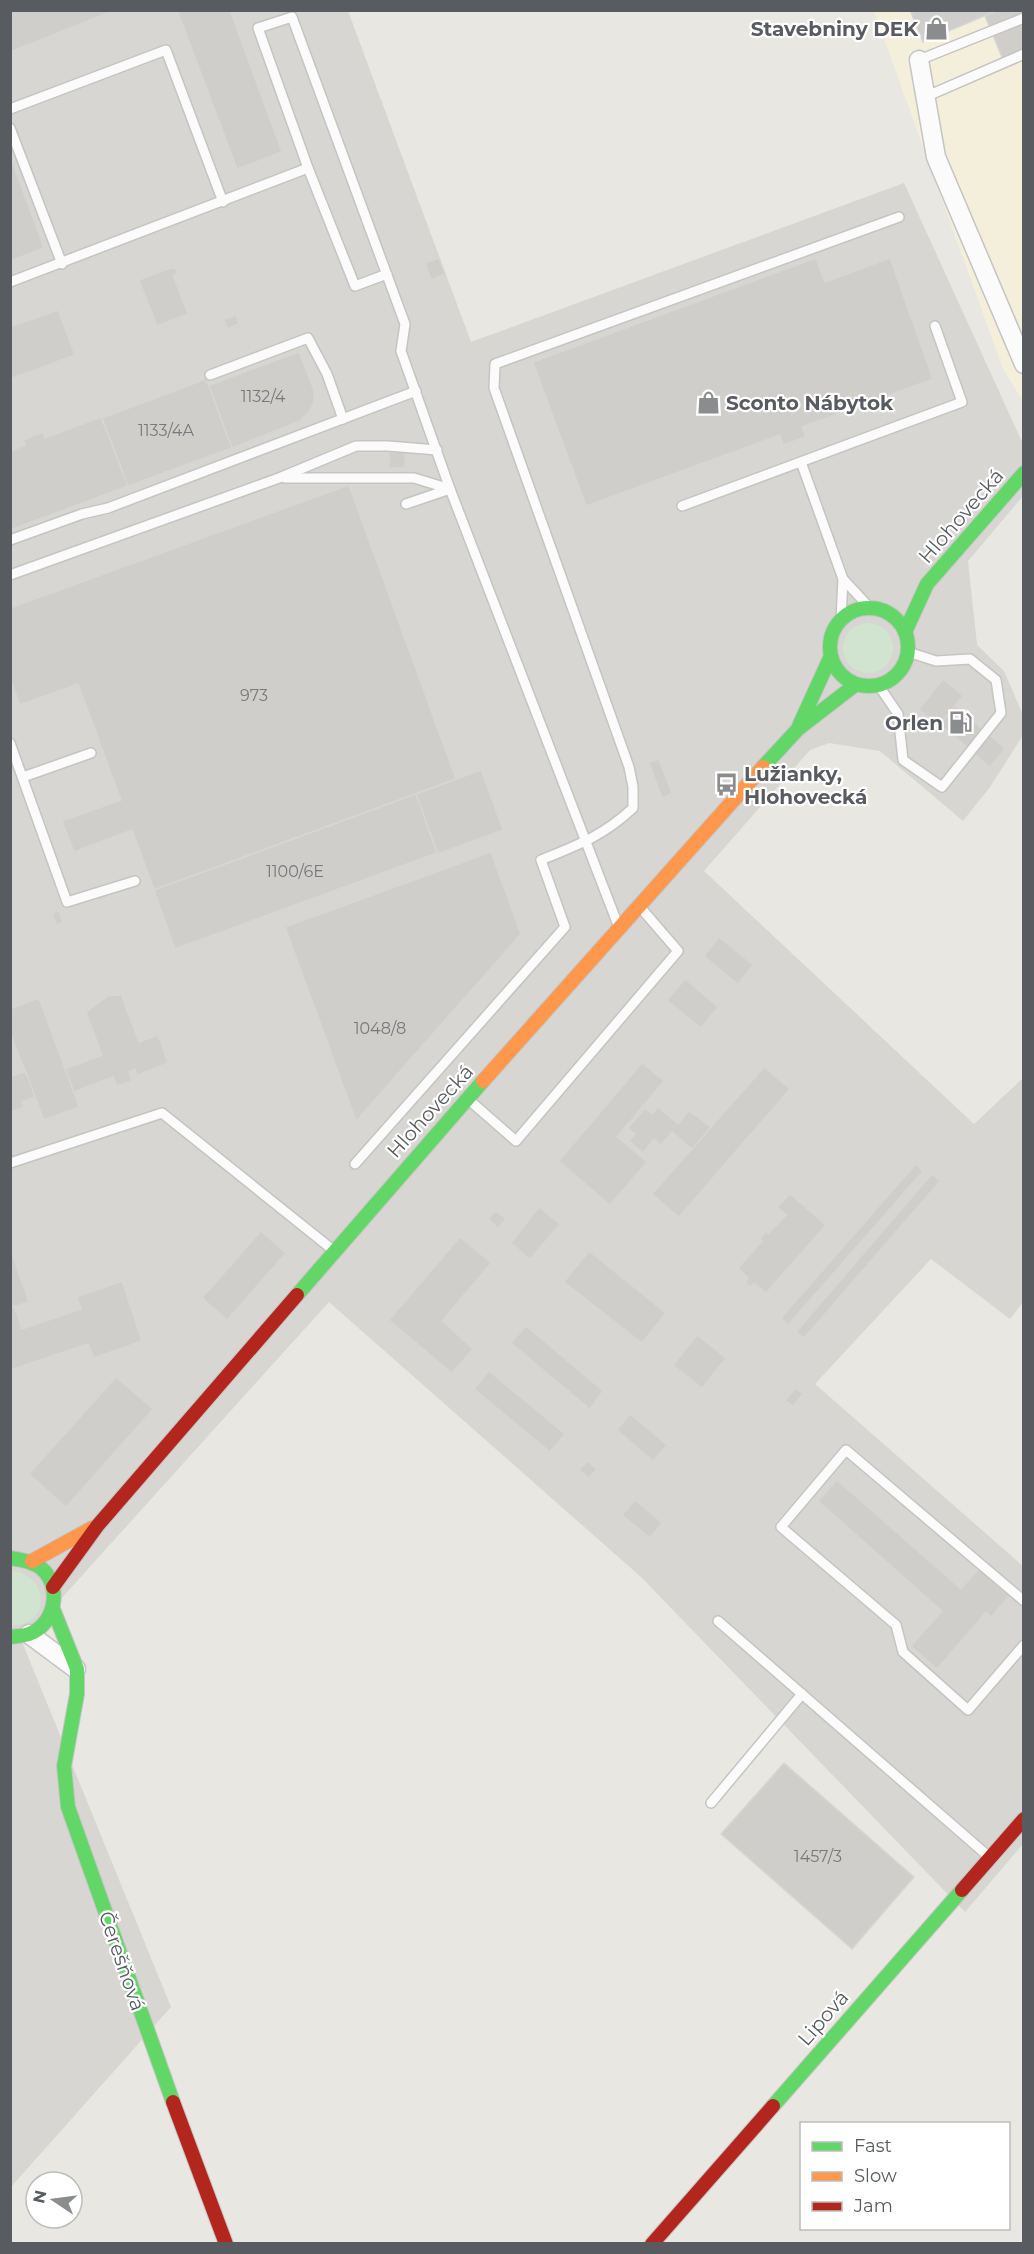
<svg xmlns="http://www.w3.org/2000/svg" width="1034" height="2254" font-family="Montserrat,sans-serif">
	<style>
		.commercial { fill: #f3efda }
		.industrial { fill: #d7d6d2 }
		.green { fill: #d0e4cf }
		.building { fill: #cfcecb; stroke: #d7d6d2; stroke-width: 1.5 }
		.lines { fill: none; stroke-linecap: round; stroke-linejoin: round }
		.lane-casing { stroke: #c4c4c3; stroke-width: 12 }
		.street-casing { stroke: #c4c4c3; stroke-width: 21 }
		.fast-casing { stroke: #c5c5c4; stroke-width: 16 }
		.slow-casing { stroke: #c5c5c4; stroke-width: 16 }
		.jam-casing { stroke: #c5c5c4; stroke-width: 16 }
		.lane { stroke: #fcfbfb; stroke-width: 9 }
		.street { stroke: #fcfbfb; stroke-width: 18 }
		.fast { stroke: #63d668; stroke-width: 14 }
		.slow { stroke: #ff974d; stroke-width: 14 }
		.jam { stroke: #b3261e; stroke-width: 14 }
		.labels { text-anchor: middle; stroke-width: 4.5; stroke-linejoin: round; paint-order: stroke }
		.number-label { font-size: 16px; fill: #77797c }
		.poi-label { font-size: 20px; font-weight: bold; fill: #585b60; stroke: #fff; text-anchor: end }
		.street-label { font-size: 20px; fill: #585b60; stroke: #fff }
	</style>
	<rect width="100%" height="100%" fill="#e8e7e2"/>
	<polygon class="commercial" points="874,11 1023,11 1023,401 1003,369"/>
	<polygon class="industrial" points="11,11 348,11 471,342 904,183 1023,444 1023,496 968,561 977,645 1004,671 1023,715 1023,735 990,787 963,821 880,751 829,743 810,750 704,871 974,1124 1023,1078 1023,1302 1010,1319 931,1259 815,1384 1023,1566 1023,1844 965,1912 641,1577 329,1302 22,1642 171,2007 11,2187"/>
	<g class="green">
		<circle cx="868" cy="648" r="25"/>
		<path d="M 10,1571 C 41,1571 54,1611 25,1623 C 21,1625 15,1625 11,1625 Z"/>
	</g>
	<g class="building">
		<polygon points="10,10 115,10 10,52"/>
		<polygon points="177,10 230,10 282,152 237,169"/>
		<polygon points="910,10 998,10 923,42"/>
		<polygon points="998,10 1024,10 1024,59 1006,67 985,16"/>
		<polygon points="10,155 44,248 10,261"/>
		<polygon points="439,258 445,274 431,280 425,263"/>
		<polygon points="816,258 825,282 890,258 933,379 802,427 806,437 783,445 780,435 586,506 533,362"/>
		<polygon points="171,268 175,268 178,274 173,275 188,314 157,326 139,280"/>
		<polygon points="58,310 75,355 10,379 10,327"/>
		<polygon points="236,315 239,324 227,329 224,319"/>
		<polygon points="299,352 314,390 314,402 310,411 300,421 232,448 206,379 209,385"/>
		<polygon points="206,379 232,448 128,486 102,418"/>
		<polygon points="101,417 128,486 10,530 10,451 25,445 23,440 43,432 45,438"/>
		<rect x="389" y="452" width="16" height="16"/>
		<polygon points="349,485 456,779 154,890 132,830 74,852 62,821 121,800 78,684 20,705 10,679 10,608"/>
		<polygon points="943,679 963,696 939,725 919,709"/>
		<polygon points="955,706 1005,748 990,767 940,724"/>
		<polygon points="659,759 672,794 662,798 649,762"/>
		<polygon points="481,770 503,830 438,854 416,794"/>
		<polygon points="416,794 437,853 175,949 154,890"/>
		<polygon points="491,852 521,934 356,1121 285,927"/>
		<polygon points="59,911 63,922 56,925 52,913"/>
		<polygon points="719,937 753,965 738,984 704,956"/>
		<polygon points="685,979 718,1007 701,1028 667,1000"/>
		<polygon points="121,995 139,1042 158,1035 168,1063 137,1075 135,1069 129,1072 132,1081 117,1086 113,1077 74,1092 65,1069 102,1055 86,1012 108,996"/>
		<polygon points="39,998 79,1107 44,1120 10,1032 10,1009"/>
		<polygon points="642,1063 664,1081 617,1137 647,1162 610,1205 559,1161"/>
		<polygon points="764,1067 790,1089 679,1217 652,1194"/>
		<polygon points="26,1072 35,1097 22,1102 24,1107 10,1113 10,1076"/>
		<polygon points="658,1107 678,1124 689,1111 711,1127 692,1149 672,1132 661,1145 654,1139 643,1153 629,1141 635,1134 628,1128 645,1108 652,1114"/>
		<polygon points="916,1164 923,1171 788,1325 781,1318"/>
		<polygon points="932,1174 940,1181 804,1338 796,1332"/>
		<polygon points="790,1194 826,1225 766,1293 754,1283 751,1287 745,1282 748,1278 738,1268 762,1241 760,1239 766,1231 769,1233 786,1215 777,1207"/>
		<polygon points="539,1207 560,1224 530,1259 511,1243"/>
		<polygon points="495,1211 506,1219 498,1228 488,1219"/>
		<polygon points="261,1231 286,1253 227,1320 202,1298"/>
		<polygon points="460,1237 491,1263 442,1321 473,1349 452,1373 389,1320"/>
		<polygon points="10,1248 29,1302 10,1308"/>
		<polygon points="589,1251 666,1313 642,1343 564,1282"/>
		<polygon points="122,1281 142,1341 94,1358 88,1344 10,1370 10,1308 14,1307 22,1329 81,1309 77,1297"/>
		<polygon points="526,1326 603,1391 590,1409 511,1343"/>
		<polygon points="697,1335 726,1358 702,1388 673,1365"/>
		<polygon points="489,1371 565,1434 550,1452 474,1389"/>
		<polygon points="116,1377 153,1409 66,1507 29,1474"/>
		<polygon points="796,1388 803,1394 793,1406 785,1400"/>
		<polygon points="630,1414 667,1445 653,1461 617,1430"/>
		<polygon points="587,1461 597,1469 589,1478 579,1470"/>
		<polygon points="837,1480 961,1589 979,1569 1009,1596 991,1617 986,1612 937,1669 911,1646 942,1611 818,1501"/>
		<polygon points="635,1500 662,1523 650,1538 622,1515"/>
		<polygon points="784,1763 914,1877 852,1949 721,1834"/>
	</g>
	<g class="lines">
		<defs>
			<g id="lane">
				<polyline points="919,60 1024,18"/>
				<polyline points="925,97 1024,54"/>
				<polyline points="10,109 166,50 223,202"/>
				<polyline points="10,128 62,264"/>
				<polyline points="387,274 355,286 308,168 258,28 292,17 405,324 401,351 450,489 618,925"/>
				<polyline points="10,282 308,168"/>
				<polyline points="210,375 308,338 327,374 343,419"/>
				<polyline points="801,462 843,579 841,619"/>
				<polyline points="285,478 414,478 450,489"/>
				<polyline points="406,504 450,489"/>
				<polyline points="682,506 962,402 935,326"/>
				<polyline points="10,540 82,514 108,508 416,391"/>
				<polyline points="10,575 279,478 356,446 388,446 437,450"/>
				<polyline points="843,579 870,608"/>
				<polyline points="879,686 898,714 903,760 942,787 1001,713 996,680 970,659 936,661 908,652"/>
				<polyline points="10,743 67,902 135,881"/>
				<polyline points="23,777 91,753"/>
				<polyline points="469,1100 516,1141 678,951 640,907"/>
				<polyline points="10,1163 162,1113 333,1250"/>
				<path d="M 355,1164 L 565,927 L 541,860 C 578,845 603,836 633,808 L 633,787 L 629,767 L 494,388 L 495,364 L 899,217"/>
				<polyline points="1024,1601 846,1450 781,1527 896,1625 903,1652 968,1710 1024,1645"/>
				<polyline points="718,1621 988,1856"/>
				<polyline points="711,1803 802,1694"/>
			</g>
			<g id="street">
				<polyline points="919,60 936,157 1024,364"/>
				<polyline points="29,1634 76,1669"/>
			</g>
			<g id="fast">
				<circle cx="869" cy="647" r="39"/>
				<polyline points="905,632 927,584 1024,473"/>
				<polyline points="799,726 830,658"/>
				<polyline points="763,767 798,729 855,685"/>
				<polyline points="297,1295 483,1081"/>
				<path d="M 10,1558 C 22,1560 31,1561 41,1568 C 63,1586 55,1625 29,1634 C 23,1636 16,1636 10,1637"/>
				<polyline points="53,1609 77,1669 77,1694 64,1766 68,1807 173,2102"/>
				<polyline points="773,2106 962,1890"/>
			</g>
			<g id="slow">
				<polyline points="483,1081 763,767"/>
				<polyline points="32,1561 92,1528"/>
			</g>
			<g id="jam">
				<polyline points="53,1587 98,1525 297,1295"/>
				<polyline points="962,1890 1024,1819"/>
				<polyline points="173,2102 226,2244"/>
				<polyline points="652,2244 773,2106"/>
			</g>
		</defs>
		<use href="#lane" class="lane-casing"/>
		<use href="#street" class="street-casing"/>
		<use href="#fast" class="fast-casing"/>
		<use href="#slow" class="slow-casing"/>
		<use href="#jam" class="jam-casing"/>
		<use href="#lane" class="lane"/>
		<use href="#street" class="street"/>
		<use href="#fast" class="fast"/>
		<use href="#slow" class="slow"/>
		<use href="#jam" class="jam"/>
	</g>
	<defs>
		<symbol id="shop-bare" viewBox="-9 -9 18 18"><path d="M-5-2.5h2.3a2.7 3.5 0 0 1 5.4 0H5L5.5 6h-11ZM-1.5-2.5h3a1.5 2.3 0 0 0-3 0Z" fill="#8a8c8e" stroke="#fff" stroke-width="2.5" paint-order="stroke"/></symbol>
		<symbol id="fuel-bare" viewBox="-9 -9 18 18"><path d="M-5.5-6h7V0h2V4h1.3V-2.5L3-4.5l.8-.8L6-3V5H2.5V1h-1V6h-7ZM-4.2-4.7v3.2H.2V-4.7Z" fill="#8a8c8e" stroke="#fff" stroke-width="2.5" paint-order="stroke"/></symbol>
		<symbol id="bus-bare" viewBox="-9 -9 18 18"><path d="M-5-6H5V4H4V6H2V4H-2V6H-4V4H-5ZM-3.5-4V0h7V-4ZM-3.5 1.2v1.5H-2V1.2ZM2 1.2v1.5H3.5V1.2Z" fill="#8a8c8e" stroke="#fff" stroke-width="2.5" paint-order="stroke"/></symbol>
	</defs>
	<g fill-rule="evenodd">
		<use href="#shop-bare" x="920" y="12" width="33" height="33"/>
		<use href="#shop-bare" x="692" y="386" width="33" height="33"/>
		<use href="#fuel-bare" x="944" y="706" width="33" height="33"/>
		<use href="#bus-bare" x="710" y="768" width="33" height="33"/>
	</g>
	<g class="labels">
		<g class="number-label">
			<text x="263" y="402">1132/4</text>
			<text x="166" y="436">1133/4A</text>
			<text x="254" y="701">973</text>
			<text x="295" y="877">1100/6E</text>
			<text x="380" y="1034">1048/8</text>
			<text x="818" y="1862">1457/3</text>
		</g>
		<g class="poi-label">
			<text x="918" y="36">Stavebniny DEK</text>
			<text x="726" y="410" text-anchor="start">Sconto Nábytok</text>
			<text x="943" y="730">Orlen</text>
			<text x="744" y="781" text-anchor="start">Lužianky,<tspan x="744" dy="23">Hlohovecká</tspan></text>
		</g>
		<g class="street-label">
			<text transform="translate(961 516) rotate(-49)" y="7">Hlohovecká</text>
			<text transform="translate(430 1111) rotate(-48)" y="7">Hlohovecká</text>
			<text transform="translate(122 1961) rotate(71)" y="7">Čerešňová</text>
			<text transform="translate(823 2018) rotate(-49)" y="7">Lipová</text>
		</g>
	</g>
	<rect width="1034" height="2254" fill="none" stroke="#585b60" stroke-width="24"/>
	<rect x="800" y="2122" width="210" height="108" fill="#ffffff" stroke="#bcbdbf" stroke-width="1.5"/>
	<rect x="812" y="2142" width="30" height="9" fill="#63d668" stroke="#bcbdbf" stroke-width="1.5"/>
	<text x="854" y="2152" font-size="18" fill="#585b60">Fast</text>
	<rect x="812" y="2172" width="30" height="9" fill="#ff974d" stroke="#bcbdbf" stroke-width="1.5"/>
	<text x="854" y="2182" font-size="18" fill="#585b60">Slow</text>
	<rect x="812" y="2202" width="30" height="9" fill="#b3261e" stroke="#bcbdbf" stroke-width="1.5"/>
	<text x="854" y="2212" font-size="18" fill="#585b60">Jam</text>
	<g transform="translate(54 2200) rotate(283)"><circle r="28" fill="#ffffff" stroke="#bcbdbf" stroke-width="1.5"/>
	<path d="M0-4.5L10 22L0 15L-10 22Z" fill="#8a8c8e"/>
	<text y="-9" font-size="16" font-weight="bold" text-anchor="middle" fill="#585b60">N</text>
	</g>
</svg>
